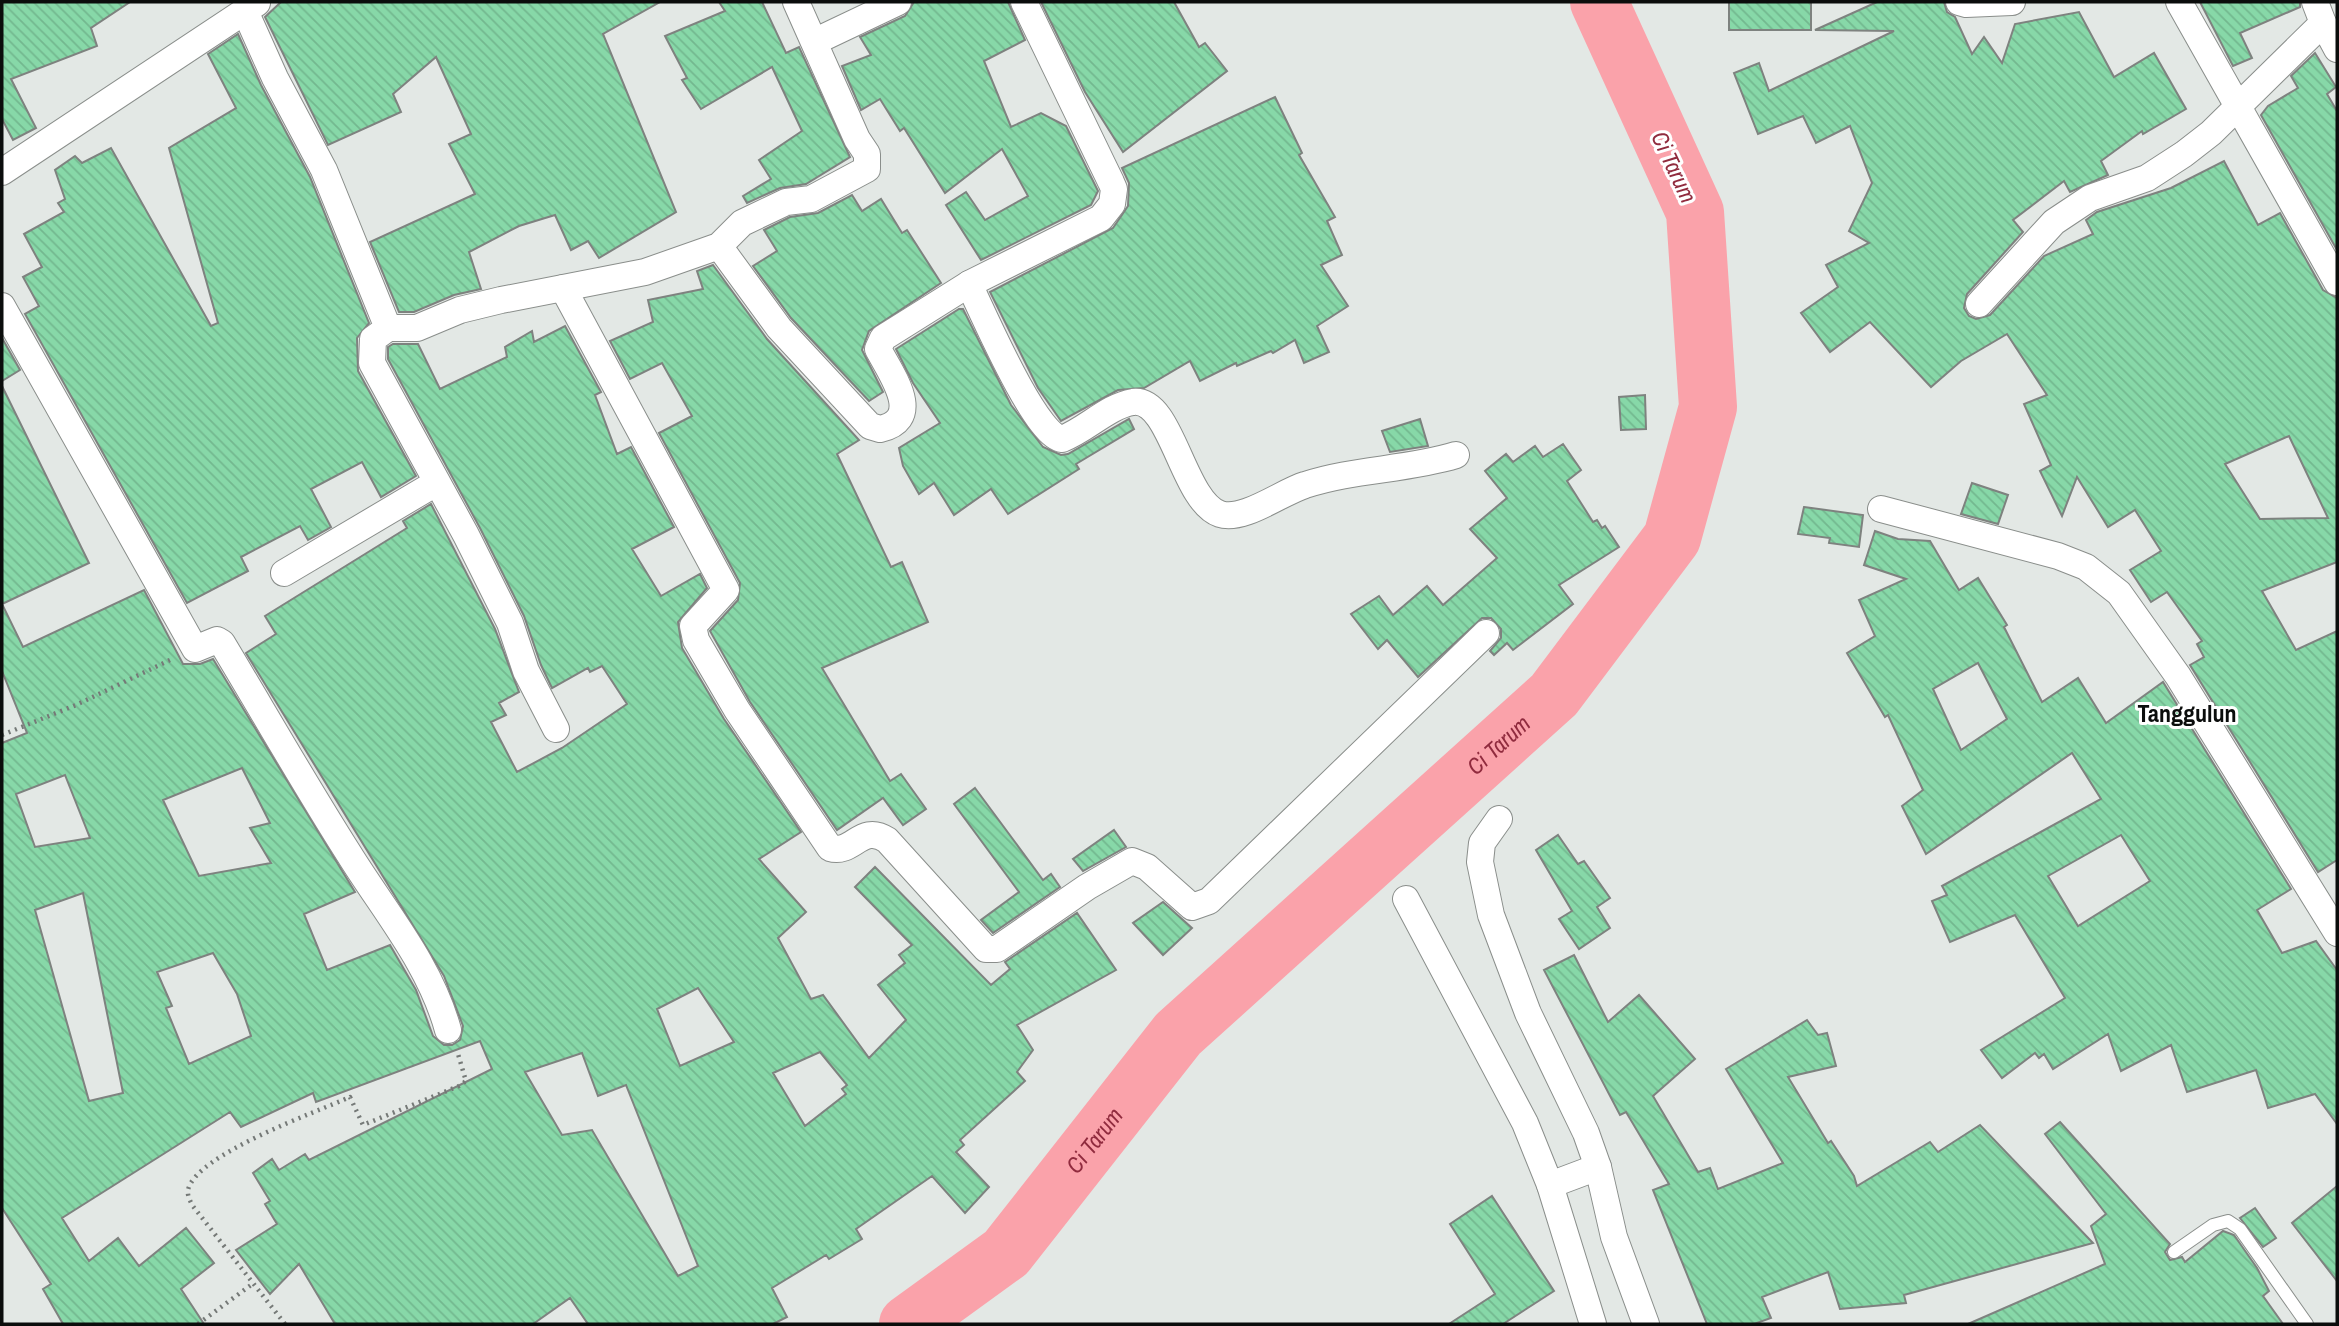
<svg xmlns="http://www.w3.org/2000/svg" width="2339" height="1326" font-family="'Archivo Narrow',sans-serif">
	<style>
		.lines { fill: none; stroke-linecap: round; stroke-linejoin: round }
		.river { stroke: #faa2aa; stroke-width: 58 }
		.building { fill: url(#building-back-hatch); stroke: #7e827f; stroke-width: 2; fill-rule: evenodd }
		.service-casing { stroke: #8a8e8b; stroke-width: 14 }
		.minor-casing { stroke: #8a8e8b; stroke-width: 28 }
		.path { stroke: #757977; stroke-width: 4.5; stroke-dasharray: 2 5; stroke-linecap: butt }
		.service { stroke: #fff; stroke-width: 12 }
		.minor { stroke: #fff; stroke-width: 26 }
		.labels { text-anchor: middle; stroke-width: 6; stroke-linejoin: round; paint-order: stroke }
		.water-label { font-size: 23px; font-style: italic; fill: #902b3e; stroke: #fff }
		.quarter-label { font-size: 24px; font-weight: bold; fill: #0b0d0c; stroke: #fff }
	</style>
	<defs>
		<pattern id="building-back-hatch" width="6" height="6" patternUnits="userSpaceOnUse" patternTransform="scale(1.75)"><rect width="6" height="6" fill="#87d8a8"/><path d="M-1 5l2 2M0 0l6 6M5-1l2 2" fill="none" stroke="#73b88f"/></pattern>
	</defs>
	<rect width="100%" height="100%" fill="#e3e8e5"/>
	<g class="lines">
		<path class="river" id="s1" d="M 908,1324 L 1006,1253 L 1178,1034 L 1554,695 L 1672,538 L 1708,407 L 1695,212 L 1599,2"/>
	</g>
	<g class="building">
		<polygon points="2,2 130,2 91,28 97,46 11,79 36,128 13,140 2,119"/>
		<polygon points="281,2 660,2 603,34 676,212 599,258 588,241 571,250 555,215 519,226 469,252 481,289 454,295 414,312 399,312 370,242 475,194 449,144 471,134 436,57 393,94 401,112 328,145 265,17"/>
		<polygon points="719,2 762,2 786,53 799,47 850,157 806,184 780,188 747,203 743,196 771,179 759,160 802,131 772,67 701,109 682,80 687,78 665,36 725,11"/>
		<polygon points="914,2 1008,2 1025,40 984,61 1011,127 1041,113 1066,126 1098,191 1091,205 981,260 946,205 966,192 985,220 1028,196 1002,149 945,193 904,128 900,131 880,99 861,110 842,66 871,55 860,37 905,16"/>
		<polygon points="1041,2 1174,2 1199,47 1205,43 1227,71 1123,152 1085,92"/>
		<rect x="1729" y="2" width="82" height="28"/>
		<path d="M 1877,2 L 1944,2 L 1947,12 L 1955,17 L 1972,54 L 1984,37 L 2002,63 L 2015,24 L 2079,12 L 2114,77 L 2154,53 L 2186,109 L 2143,134 L 2142,131 L 2101,161 L 2108,175 L 2070,192 L 2064,181 L 2013,220 L 2023,232 L 1967,294 L 1964,308 L 1969,316 L 1976,319 L 1990,315 L 2044,256 L 2093,234 L 2086,220 L 2097,212 L 2171,188 L 2224,161 L 2258,225 L 2280,213 L 2323,290 L 2337,298 L 2337,562 L 2262,591 L 2296,650 L 2337,631 L 2337,860 L 2318,872 L 2190,665 L 2204,657 L 2197,644 L 2202,641 L 2167,592 L 2151,602 L 2130,570 L 2161,551 L 2135,510 L 2108,527 L 2077,477 L 2062,516 L 2040,471 L 2051,465 L 2024,404 L 2047,395 L 2007,334 L 1961,361 L 1931,387 L 1870,322 L 1830,352 L 1801,313 L 1838,287 L 1826,265 L 1869,243 L 1849,231 L 1872,183 L 1850,126 L 1816,143 L 1803,116 L 1758,134 L 1734,73 L 1759,63 L 1769,91 L 1894,31 L 1815,30 ZM 2289,436 L 2328,518 L 2260,519 L 2225,464 Z"/>
		<polygon points="2200,2 2300,2 2300,7 2240,33 2252,58 2233,66"/>
		<polygon points="238,34 261,85 310,177 369,323 357,338 358,371 416,476 381,497 362,462 311,489 331,527 308,540 300,526 241,557 248,571 187,603 25,314 39,306 23,277 42,267 24,234 64,212 58,203 65,199 55,170 75,156 82,163 111,148 211,326 218,323 169,148 236,108 208,54"/>
		<polygon points="2315,53 2336,87 2327,94 2337,111 2337,250 2261,115 2268,106 2298,88 2291,76"/>
		<polygon points="1275,97 1302,153 1299,155 1335,217 1327,221 1342,255 1321,265 1348,306 1317,326 1329,352 1304,363 1295,340 1273,353 1271,351 1237,366 1236,363 1200,381 1190,361 1144,388 1118,390 1061,421 1038,388 990,292 1113,228 1128,206 1129,183 1122,168"/>
		<polygon points="852,195 862,211 881,199 902,233 907,230 941,283 869,331 862,350 883,392 869,401 791,318 753,266 777,251 764,230 790,217 818,213"/>
		<polygon points="713,265 767,339 859,440 837,454 891,567 902,562 928,622 822,668 890,781 901,774 926,809 903,825 883,798 837,830 750,702 710,631 738,600 740,583 659,433 692,416 662,363 630,379 610,341 653,322 648,300 703,289 697,271"/>
		<polygon points="959,309 963,309 1011,405 1043,447 1061,455 1068,454 1129,419 1134,429 1076,464 1079,469 1008,514 991,489 954,515 934,483 919,494 903,466 899,448 940,423 913,383 896,349"/>
		<path d="M 565,326 L 601,392 L 595,395 L 617,454 L 631,447 L 674,527 L 632,549 L 661,596 L 700,574 L 707,588 L 678,622 L 682,648 L 724,719 L 801,832 L 759,859 L 806,912 L 778,938 L 811,999 L 823,995 L 869,1058 L 906,1020 L 878,985 L 905,963 L 899,955 L 912,945 L 855,887 L 875,867 L 991,985 L 1010,969 L 1005,962 L 1077,913 L 1116,970 L 1017,1025 L 1033,1050 L 1017,1072 L 1025,1081 L 960,1140 L 964,1145 L 956,1152 L 989,1187 L 965,1213 L 932,1176 L 856,1229 L 862,1239 L 829,1259 L 826,1255 L 772,1288 L 787,1317 L 773,1324 L 588,1324 L 570,1298 L 533,1324 L 335,1324 L 299,1264 L 270,1294 L 236,1250 L 277,1224 L 265,1204 L 270,1201 L 253,1173 L 272,1159 L 279,1170 L 305,1154 L 309,1160 L 492,1069 L 480,1041 L 316,1102 L 313,1093 L 241,1127 L 230,1112 L 62,1218 L 89,1261 L 118,1238 L 139,1266 L 186,1228 L 214,1263 L 181,1289 L 204,1324 L 63,1324 L 43,1289 L 51,1284 L 2,1208 L 2,743 L 27,733 L 2,671 L 2,386 L 89,563 L 2,604 L 23,647 L 144,590 L 183,664 L 200,664 L 213,659 L 355,892 L 304,914 L 327,970 L 390,945 L 416,990 L 433,1036 L 444,1045 L 452,1045 L 460,1040 L 463,1026 L 444,976 L 246,653 L 276,634 L 265,616 L 407,528 L 403,521 L 431,504 L 495,629 L 519,692 L 499,703 L 506,715 L 491,722 L 517,772 L 562,748 L 627,704 L 602,666 L 590,672 L 588,668 L 552,688 L 541,665 L 524,616 L 480,528 L 388,359 L 388,347 L 393,344 L 418,344 L 440,389 L 507,357 L 505,347 L 532,331 L 534,342 ZM 242,768 L 270,823 L 250,828 L 271,863 L 199,876 L 163,800 ZM 65,775 L 90,838 L 35,847 L 16,794 ZM 83,893 L 123,1093 L 89,1101 L 35,910 ZM 213,953 L 237,994 L 251,1036 L 189,1064 L 166,1008 L 172,1006 L 157,972 ZM 698,988 L 734,1042 L 680,1066 L 657,1009 ZM 820,1052 L 847,1085 L 842,1089 L 846,1094 L 805,1126 L 773,1073 ZM 582,1053 L 598,1096 L 626,1085 L 698,1266 L 678,1276 L 592,1130 L 562,1135 L 525,1072 Z"/>
		<polygon points="2,338 20,370 2,381"/>
		<polygon points="1645,395 1646,429 1621,430 1619,397"/>
		<polygon points="1420,419 1428,446 1390,452 1382,431"/>
		<polygon points="1563,444 1581,470 1567,481 1593,522 1597,520 1602,528 1605,526 1619,547 1559,585 1573,604 1513,650 1507,643 1494,655 1490,651 1501,638 1501,629 1491,618 1482,618 1418,677 1387,640 1378,649 1351,614 1379,596 1393,615 1427,586 1443,605 1497,558 1470,529 1507,498 1485,471 1506,454 1513,462 1535,446 1543,457"/>
		<polygon points="1972,483 2008,495 1998,524 1961,514"/>
		<polygon points="1804,507 1863,515 1859,547 1829,543 1830,538 1798,534"/>
		<path d="M 1875,531 L 1898,539 L 1930,541 L 1959,590 L 1978,578 L 2007,625 L 2004,627 L 2042,702 L 2078,678 L 2106,723 L 2163,682 L 2291,889 L 2257,910 L 2282,953 L 2316,941 L 2337,970 L 2337,1124 L 2315,1094 L 2268,1108 L 2256,1070 L 2187,1092 L 2171,1045 L 2121,1071 L 2108,1034 L 2053,1069 L 2044,1054 L 2039,1058 L 2035,1053 L 2002,1078 L 1981,1050 L 2065,998 L 2015,915 L 1950,942 L 1932,901 L 1947,895 L 1942,886 L 2101,799 L 2072,753 L 1926,854 L 1902,806 L 1923,790 L 1888,715 L 1885,717 L 1847,653 L 1875,636 L 1859,600 L 1906,579 L 1864,565 ZM 1978,663 L 2007,719 L 1961,750 L 1933,689 ZM 2121,835 L 2150,881 L 2078,926 L 2048,876 Z"/>
		<polygon points="975,788 1043,880 1051,874 1060,887 993,933 981,920 1019,892 954,804"/>
		<polygon points="1114,830 1126,847 1083,871 1073,859"/>
		<polygon points="1558,835 1578,864 1584,861 1610,898 1597,907 1610,928 1579,949 1559,919 1572,911 1536,850"/>
		<polygon points="1163,902 1192,928 1163,955 1133,923"/>
		<polygon points="1574,955 1608,1022 1639,995 1695,1059 1653,1096 1698,1172 1710,1168 1718,1189 1783,1163 1726,1069 1807,1020 1818,1035 1827,1033 1836,1066 1788,1077 1828,1143 1831,1141 1854,1176 1857,1186 1930,1142 1938,1152 1980,1125 2093,1243 1904,1295 1906,1303 1840,1309 1828,1272 1762,1297 1771,1318 1754,1324 1707,1324 1653,1190 1669,1184 1626,1112 1620,1115 1544,970"/>
		<polygon points="2060,1122 2170,1244 2165,1252 2170,1260 2182,1257 2185,1262 2223,1231 2234,1235 2257,1268 2269,1291 2263,1296 2283,1324 1968,1324 2105,1264 2091,1226 2106,1214 2045,1134"/>
		<polygon points="2337,1186 2337,1281 2292,1223"/>
		<polygon points="1492,1196 1554,1291 1503,1324 1449,1324 1495,1294 1450,1224"/>
		<polygon points="2255,1208 2276,1238 2263,1247 2240,1218"/>
	</g>
	<g class="lines">
		<defs>
			<polyline id="service" points="2174,1252 2213,1225 2228,1221 2240,1229 2307,1324"/>
			<g id="minor">
				<polyline points="1959,2 1966,4 2012,2"/>
				<polyline points="2179,2 2337,282"/>
				<polyline points="245,11 275,78 324,170 388,328 373,339 372,363 466,535 510,623 526,671 556,729"/>
				<polyline points="2323,23 2337,49"/>
				<polyline points="816,41 898,2"/>
				<polyline points="2,172 257,3"/>
				<path d="M 719,246 L 779,328 L 870,426 L 880,429 C 925,419 891,374 878,349 L 883,338 L 969,284 L 1101,218 L 1112,204 L 1114,189 L 1111,182 L 1024,2"/>
				<path d="M 969,284 C 982,311 1036,437 1062,439 C 1086,430 1108,406 1133,402 C 1172,397 1182,501 1220,514 C 1243,522 1282,492 1305,485 C 1353,469 1407,470 1456,455"/>
				<path d="M 563,288 L 726,590 L 693,626 L 696,640 L 737,710 L 830,848 C 853,855 861,823 887,840 L 986,949 L 997,949 L 1087,887 L 1132,861 L 1147,867 L 1192,907 L 1209,901 L 1486,633"/>
				<polyline points="1979,304 2054,222 2090,198 2147,178 2184,154 2211,133 2323,23 2315,2"/>
				<path d="M 2,306 L 195,649 L 217,640 L 222,643 C 264,713 305,785 349,854 C 385,912 430,964 448,1030"/>
				<polyline points="388,328 417,328 460,310 501,300 645,272 719,246 742,223 786,202 811,199 867,169 867,154 857,139 796,2"/>
				<polyline points="1881,509 2058,556 2086,567 2119,593 2178,676 2337,933"/>
				<polyline points="284,573 436,483"/>
				<polyline points="1499,819 1482,843 1480,862 1491,915 1528,1013 1586,1133 1598,1167 1614,1237 1646,1324"/>
				<polyline points="1406,899 1525,1123 1550,1185 1593,1324"/>
				<polyline points="1550,1185 1598,1167"/>
			</g>
		</defs>
		<use href="#service" class="service-casing"/>
		<use href="#minor" class="minor-casing"/>
		<g class="path">
			<polyline points="2,735 76,705 170,660"/>
			<polyline points="198,1324 251,1285"/>
			<path d="M 285,1324 L 192,1205 C 190,1200 187,1195 188,1190 C 196,1154 317,1112 350,1097 L 363,1125 L 459,1086 L 466,1081 L 458,1054"/>
		</g>
		<use href="#service" class="service"/>
		<use href="#minor" class="minor"/>
	</g>
	<g class="labels">
		<g class="water-label">
			<text transform="translate(1674 167) rotate(65)" y="8">Ci Tarum</text>
			<text dy="8" stroke="none"><textPath href="#s1" startOffset="831">Ci Tarum</textPath></text>
			<text dy="8" stroke="none"><textPath href="#s1" startOffset="264">Ci Tarum</textPath></text>
		</g>
		<g class="quarter-label">
			<text x="2187" y="722">Tanggulun</text>
		</g>
	</g>
	<rect width="2339" height="1326" fill="none" stroke="#0b0d0c" stroke-width="7"/>
</svg>
